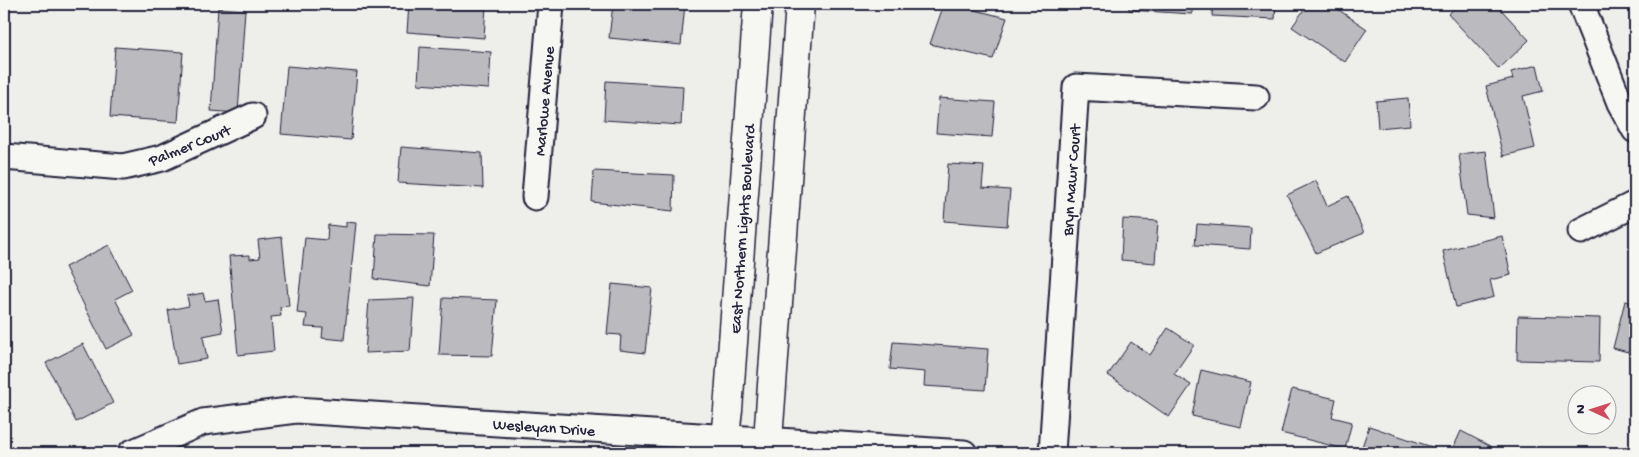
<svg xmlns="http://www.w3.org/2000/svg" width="1639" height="457" font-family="'Gochi Hand',sans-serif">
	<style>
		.building { fill: #bbbbbf; stroke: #22223b }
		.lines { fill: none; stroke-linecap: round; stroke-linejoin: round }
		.street-casing { stroke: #22223b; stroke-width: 29 }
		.primary-casing { stroke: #22223b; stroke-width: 31 }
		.street { stroke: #f6f6f2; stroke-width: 25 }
		.primary { stroke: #f6f6f2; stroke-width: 28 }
		.labels { text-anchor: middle; stroke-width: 4; stroke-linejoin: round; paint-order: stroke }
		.street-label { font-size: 16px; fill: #22223b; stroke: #f6f6f2 }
	</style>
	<rect width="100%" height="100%" fill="#eeeeeb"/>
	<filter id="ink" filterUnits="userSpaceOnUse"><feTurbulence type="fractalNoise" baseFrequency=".02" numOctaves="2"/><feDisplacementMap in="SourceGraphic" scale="10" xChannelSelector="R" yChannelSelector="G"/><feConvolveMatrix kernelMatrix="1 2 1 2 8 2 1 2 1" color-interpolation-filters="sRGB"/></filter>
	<g filter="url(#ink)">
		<g class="building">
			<polygon points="409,4 499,4 499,6 486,5 484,38 407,32"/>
			<polygon points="613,4 685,4 681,45 609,38"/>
			<polygon points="944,4 951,4 1007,18 993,59 930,44"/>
			<polygon points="1129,4 1192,4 1192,14 1129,10"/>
			<polygon points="1213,4 1276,4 1275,19 1212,16"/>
			<polygon points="1308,4 1330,4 1367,29 1345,62 1292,27"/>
			<polygon points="1388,4 1433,4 1433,9"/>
			<polygon points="1460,4 1496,4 1529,40 1499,69 1448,14"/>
			<polygon points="218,8 245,10 238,113 211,111"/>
			<polygon points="115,47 183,52 178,122 110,117"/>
			<polygon points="420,47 491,52 489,89 418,84"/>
			<polygon points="1537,65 1543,91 1523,96 1535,148 1503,156 1486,86 1513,79 1511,72"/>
			<polygon points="287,66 357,72 351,140 281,134"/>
			<polygon points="606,81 683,86 681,125 604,120"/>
			<polygon points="939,98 995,102 992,137 936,133"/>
			<polygon points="1408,98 1410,125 1378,128 1376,101"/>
			<polygon points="401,147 482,153 483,188 398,183"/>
			<polygon points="1486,151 1494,218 1467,215 1459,154"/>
			<polygon points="948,164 984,166 982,188 1010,190 1007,226 944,221"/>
			<polygon points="594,171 674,175 673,211 592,202"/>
			<polygon points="1316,181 1327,206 1348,196 1364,233 1316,253 1287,195"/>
			<polygon points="1123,219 1158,221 1155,263 1121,260"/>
			<polygon points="346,222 356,223 344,340 322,338 323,328 305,327 307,314 297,313 305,238 327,240 328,225 346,227"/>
			<polygon points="1197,224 1251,228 1250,249 1195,245"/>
			<polygon points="377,234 434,235 430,286 374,279"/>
			<polygon points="1502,236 1511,275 1490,280 1494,297 1456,307 1443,251"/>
			<polygon points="282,237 289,306 280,307 281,316 271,317 274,351 238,355 229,256 250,255 250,259 260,258 258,240"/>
			<polygon points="109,245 132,290 115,299 134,335 106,349 65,267"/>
			<polygon points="612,284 652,288 645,353 620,350 621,335 607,334"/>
			<polygon points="203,293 205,301 218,299 223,332 203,336 207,359 177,364 168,310 189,306 187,296"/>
			<polygon points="414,298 410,351 365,353 369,300"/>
			<polygon points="443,298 497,300 492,356 439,355"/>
			<polygon points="1625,301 1635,303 1635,354 1613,348"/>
			<polygon points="1518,316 1600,318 1599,362 1517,360"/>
			<polygon points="1168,328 1194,345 1174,374 1191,385 1169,417 1108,375 1131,342 1150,355"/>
			<polygon points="893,342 988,349 985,390 924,386 925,372 890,369"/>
			<polygon points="83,344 113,403 76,422 46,363"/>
			<polygon points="1201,370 1251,382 1241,427 1192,416"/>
			<polygon points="1292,389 1336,399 1332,417 1352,422 1345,449 1281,433"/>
			<polygon points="1369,426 1432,447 1430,453 1360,453"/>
			<polygon points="1461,431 1503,453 1451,453"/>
		</g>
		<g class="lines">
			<defs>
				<g id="street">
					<polyline points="1581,4 1620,103 1635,130"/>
					<polyline points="4,157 123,167 162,158 253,116"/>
					<polyline points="535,197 551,4"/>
					<polyline points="1581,231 1635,204"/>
					<polyline points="131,453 203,422 296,410 964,453"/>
					<polyline points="1052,453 1076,87 1256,97"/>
				</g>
				<g id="primary">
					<polyline points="723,453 728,410 758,4"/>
					<polyline points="767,453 800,4"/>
				</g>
			</defs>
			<use href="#street" class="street-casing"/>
			<use href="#primary" class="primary-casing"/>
			<use href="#street" class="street"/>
			<use href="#primary" class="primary"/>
		</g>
	</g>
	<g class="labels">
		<g class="street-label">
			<text transform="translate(543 101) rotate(-85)" y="6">Marlowe Avenue</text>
			<text transform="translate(189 144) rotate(-22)" y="6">Palmer Court</text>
			<text transform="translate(1070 180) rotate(-86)" y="6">Bryn Mawr Court</text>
			<text transform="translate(741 229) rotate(-86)" y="6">East Northern Lights Boulevard</text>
			<text transform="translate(544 426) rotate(4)" y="6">Wesleyan Drive</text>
		</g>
	</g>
	<rect width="1639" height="457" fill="none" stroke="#f6f6f2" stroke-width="20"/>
	<rect x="10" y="10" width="1619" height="437" fill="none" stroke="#22223b" stroke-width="2" filter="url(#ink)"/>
	<g transform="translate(1592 410) rotate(274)"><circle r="24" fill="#f6f6f2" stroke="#a1a1a9"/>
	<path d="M0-4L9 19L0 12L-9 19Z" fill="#d1495b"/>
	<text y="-8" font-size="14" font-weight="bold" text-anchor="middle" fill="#22223b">N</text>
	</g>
</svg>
